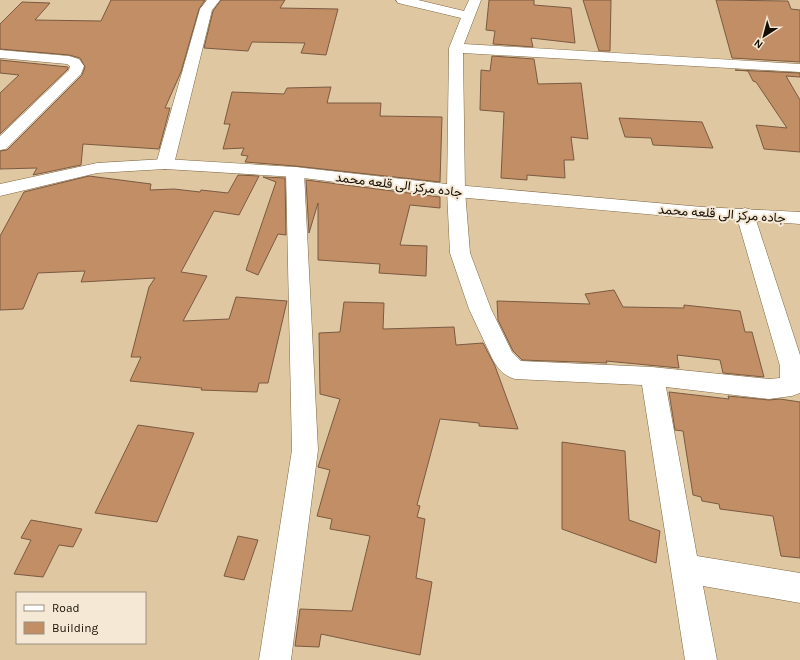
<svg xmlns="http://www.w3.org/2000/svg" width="800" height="660" font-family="Karla,Vazirmatn,sans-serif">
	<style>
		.building { fill: #c18e66; stroke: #7b5a41 }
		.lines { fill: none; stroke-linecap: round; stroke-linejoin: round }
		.street-casing { stroke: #7d6744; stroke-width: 1 }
		.secondary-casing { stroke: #7d6744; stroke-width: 1 }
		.street { fill: #fff; fill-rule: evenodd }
		.secondary { fill: #fff; fill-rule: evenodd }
		.labels { text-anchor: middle; stroke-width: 4; stroke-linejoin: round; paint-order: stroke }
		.street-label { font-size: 13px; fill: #160e02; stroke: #f5e9d6 }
	</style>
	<rect width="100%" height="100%" fill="#dfc7a1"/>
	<g class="building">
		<polygon points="111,0 205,0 199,9 181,72 165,108 170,108 159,149 83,144 81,165 33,175 37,168 0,169 0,151 7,150 82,75 85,67 80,58 69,55 0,49 0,24 22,2 50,3 35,20 101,21"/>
		<polygon points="221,0 285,0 280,8 338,9 326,55 301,53 305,43 252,42 248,51 204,48 213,11"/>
		<polygon points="489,0 534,0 534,5 571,8 575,43 531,38 533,47 493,44 495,31 486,30"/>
		<polygon points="583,0 611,0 610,51 599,51"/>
		<polygon points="716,0 788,1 791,9 800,10 800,62 732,58"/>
		<polygon points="492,56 534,59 538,84 581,83 588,139 571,137 574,160 564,160 565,178 527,175 527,180 501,178 504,112 480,110 481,70 490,71"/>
		<polygon points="0,60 68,67 68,69 0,134 0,93 19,75 0,73"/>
		<polygon points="735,70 800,73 800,77 786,76 800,100 800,152 764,149 756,125 787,128 756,82 753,81 748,71"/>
		<polygon points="331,87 327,103 381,103 380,116 442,117 440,182 295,166 245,162 248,156 241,155 244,148 223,149 230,124 224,124 232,92 284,94 287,88"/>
		<polygon points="619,118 702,122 713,148 653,145 651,138 625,137"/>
		<polygon points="238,175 259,176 239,215 214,211 181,272 207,276 183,321 229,319 236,297 287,301 268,383 259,383 257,392 201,390 202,388 130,381 141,357 131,357 149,287 155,278 81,282 85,271 38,273 23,309 0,310 0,236 24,192 89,176 151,184 150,190 174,189 200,192 201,190 228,193"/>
		<polygon points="263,177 285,178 286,235 278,234 258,275 246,270 276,182"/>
		<polygon points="306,180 440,197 440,208 410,205 400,245 427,246 426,276 379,273 380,264 318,260 318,203 309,233"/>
		<polygon points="614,290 623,307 684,308 684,305 740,311 745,332 752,332 764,377 723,373 720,360 677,355 679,368 606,361 607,363 522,360 513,351 498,320 497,301 590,304 585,294"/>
		<polygon points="344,302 384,303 383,329 454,327 456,345 483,343 495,366 518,429 479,426 479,423 440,419 417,505 420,506 417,517 425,519 416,578 432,582 420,655 321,634 319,647 295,646 300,609 352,611 370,536 330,529 332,519 317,516 330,470 318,467 340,399 320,394 319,333 340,332"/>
		<polygon points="669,392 729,399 728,396 769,400 780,399 800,402 800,558 781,556 773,516 720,509 719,504 702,501 701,497 693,495 683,431 675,430"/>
		<polygon points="138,425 194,433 157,522 95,513"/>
		<polygon points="562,442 625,451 629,520 660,531 656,563 562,529"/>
		<polygon points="31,520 82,529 73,547 59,545 43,577 14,574 31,540 21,538"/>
		<polygon points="238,536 258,540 244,580 224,576"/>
	</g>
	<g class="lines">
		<defs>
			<g id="street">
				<polygon points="207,0 220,0 212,10 174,164 171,168 165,169 159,168 156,164 200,9"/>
				<path d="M 396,0 L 418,0 L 464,11 L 469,0 L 481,0 L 464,44 L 800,64 L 800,72 L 463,53 L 465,191 L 470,253 L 491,309 L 512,352 L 521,361 L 652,367 L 769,379 L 780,378 L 780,366 L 736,214 L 738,210 L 745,208 L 752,210 L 754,214 L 800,355 L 800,393 L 792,396 L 769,399 L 666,387 L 697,556 L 800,573 L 800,603 L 703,586 L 717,660 L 685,660 L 642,385 L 515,379 C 504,376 497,368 492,358 L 469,309 L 450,253 L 447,191 L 449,48 L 461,18 L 398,3 Z"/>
				<polygon points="0,50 69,56 79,59 84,66 81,74 6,149 0,150 0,136 69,70 70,66 67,64 0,58"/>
				<polygon points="295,167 301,168 304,172 318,450 291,660 259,660 292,450 286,172 289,168"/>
			</g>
			<polygon id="secondary" points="165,159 295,167 456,185 702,207 800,212 800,224 745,220 702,219 456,197 295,177 165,169 97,173 0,196 0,184 97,163"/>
		</defs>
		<use href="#street" class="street-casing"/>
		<use href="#secondary" class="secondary-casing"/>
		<use href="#street" class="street"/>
		<use href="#secondary" class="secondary"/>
	</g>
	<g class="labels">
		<g class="street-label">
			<text transform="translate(399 184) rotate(7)" y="5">جاده مرکز الی قلعه محمد</text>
			<text transform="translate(722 213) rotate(4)" y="5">جاده مرکز الی قلعه محمد</text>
		</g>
	</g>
	<rect x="16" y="592" width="130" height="52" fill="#f5e9d6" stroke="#9c9181"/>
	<rect x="24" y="605" width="20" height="6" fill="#ffffff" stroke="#9c9181"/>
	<text x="52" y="612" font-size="12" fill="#160e02">Road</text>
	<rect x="24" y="622" width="20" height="12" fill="#c18e66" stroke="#9c9181"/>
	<text x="52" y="632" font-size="12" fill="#160e02">Building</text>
	<g transform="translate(764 36) rotate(216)" stroke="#f5e9d6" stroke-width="3" paint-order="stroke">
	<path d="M0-3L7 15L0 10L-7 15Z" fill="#160e02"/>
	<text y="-6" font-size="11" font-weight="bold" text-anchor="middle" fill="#160e02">N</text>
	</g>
</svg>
